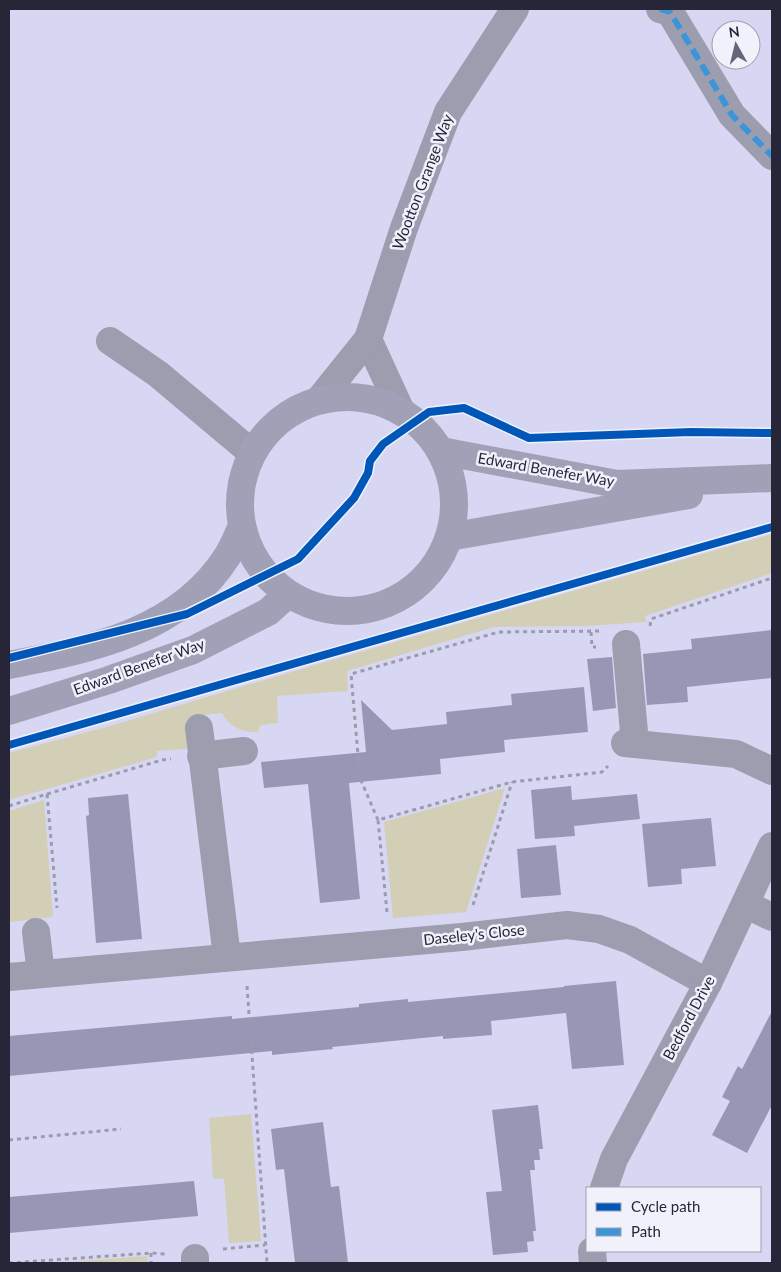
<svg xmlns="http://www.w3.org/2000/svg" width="781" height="1272" font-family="Lato,sans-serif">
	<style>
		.green { fill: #d2cfb6 }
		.building { fill: #9896b4 }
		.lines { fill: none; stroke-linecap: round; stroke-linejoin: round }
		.path { stroke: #9b9bac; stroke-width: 3; stroke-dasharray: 4 4; stroke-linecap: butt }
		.minor { stroke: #9d9db0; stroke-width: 28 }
		.major { stroke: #a0a0b7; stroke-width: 28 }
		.quiet { stroke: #3b95d9; stroke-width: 6; stroke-dasharray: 12 6; stroke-linecap: butt }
		.cycleway-casing { stroke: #f1f1fc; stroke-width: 11 }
		.cycleway { stroke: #0057b8; stroke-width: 8 }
		.labels { text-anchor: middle; stroke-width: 5; stroke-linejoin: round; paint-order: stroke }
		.street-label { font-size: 15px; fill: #272639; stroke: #f1f1fc }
	</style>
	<rect width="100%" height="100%" fill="#d7d7f3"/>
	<g class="green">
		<path d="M 772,534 L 772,573 L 645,616 L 646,622 L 586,626 L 494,627 L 347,671 L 348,691 L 277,696 L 278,723 L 261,725 L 258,732 C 242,732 230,728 222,713 L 193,716 L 195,748 L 157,751 L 157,757 L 9,800 L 9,753 L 110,726 L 315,665 Z"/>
		<polygon points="505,788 466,912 393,918 384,822"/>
		<polygon points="44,800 53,917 9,922 9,811"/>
		<polygon points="251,1114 261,1241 229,1243 224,1179 213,1178 209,1118"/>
		<polygon points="147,1256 148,1263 55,1263"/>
	</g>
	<g class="building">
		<polygon points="772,630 772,678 687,687 688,702 647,705 643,654 692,649 691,639"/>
		<polygon points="612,657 616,708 593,711 587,659"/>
		<polygon points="584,687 588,732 504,740 505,752 440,759 441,774 349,783 360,899 320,903 308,784 264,788 261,762 366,752 361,700 392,730 447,724 446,712 512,705 511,694"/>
		<polygon points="571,786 572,800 637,794 640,819 574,826 575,836 535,839 531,790"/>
		<polygon points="128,794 142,939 96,943 86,816 89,815 88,798"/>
		<polygon points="711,818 716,866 681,869 682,884 648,887 642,824"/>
		<polygon points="556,845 561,895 521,898 517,849"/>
		<polygon points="616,981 624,1065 572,1069 566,1013 491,1021 492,1035 443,1039 443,1036 332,1047 333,1049 302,1052 272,1055 272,1051 9,1076 9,1036 232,1016 232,1019 359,1007 359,1004 408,999 408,1002 564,987 564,986"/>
		<polygon points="772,1011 772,1105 747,1153 712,1135 730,1101 722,1097 738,1066 742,1069"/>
		<polygon points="538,1105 543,1149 539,1149 540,1160 534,1160 535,1170 530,1170 536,1231 533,1231 534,1241 527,1242 528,1252 493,1255 486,1192 502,1191 492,1110"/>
		<polygon points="323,1122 331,1187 339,1186 348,1263 295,1263 284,1169 276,1170 271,1129"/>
		<polygon points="194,1181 198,1216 9,1233 9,1197"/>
	</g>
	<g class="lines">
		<g class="path">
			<polyline points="650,626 651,619 772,578"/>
			<polyline points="591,632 592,647 596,647"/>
			<polyline points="47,794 162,760 171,759"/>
			<polyline points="9,806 47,794 57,908"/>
			<polyline points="378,820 360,778 351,674 499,632 600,631"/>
			<polyline points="473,905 512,782"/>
			<polyline points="387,912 378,820 512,782 602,772 608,766"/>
			<polyline points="247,986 267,1263"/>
			<polyline points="9,1140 121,1129"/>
			<polyline points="223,1249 265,1245"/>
			<polyline points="151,1253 151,1263"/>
			<polyline points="9,1263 151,1253 166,1254"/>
		</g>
		<g class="minor">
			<polyline points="660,9 670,12 732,115 772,156"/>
			<polyline points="368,339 401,411"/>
			<polyline points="110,341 158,374 252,453"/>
			<polyline points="319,400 368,339 404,228 448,112 515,9"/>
			<polyline points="626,644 635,743"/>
			<polyline points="199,728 227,957"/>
			<polyline points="625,743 736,754 772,771"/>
			<polyline points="201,756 244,751"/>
			<polyline points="745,904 772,917"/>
			<polyline points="36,932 41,974"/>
			<polyline points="9,977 462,937 567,925 599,929 630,940 708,983"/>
			<polyline points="604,1188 614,1159 708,983 772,846"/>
			<polyline points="592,1251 593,1263"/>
			<polyline points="195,1258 195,1263"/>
		</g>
		<g class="major">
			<circle cx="347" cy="504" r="107"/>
			<polyline points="441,451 617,484 772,478"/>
			<polyline points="449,537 689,495"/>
			<path d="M 9,665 C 91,649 180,632 228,555 C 233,547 237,537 241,528"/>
			<polyline points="9,711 109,680 193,650 268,612 288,594"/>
		</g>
		<polyline class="quiet" points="660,9 670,12 732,115 772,156"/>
		<defs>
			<g id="cycleway">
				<polyline points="9,658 187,614 298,559 354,498 368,473 370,461 383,444 429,412 464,408 529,438 691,432 772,433"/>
				<polyline points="9,745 772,527"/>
			</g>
		</defs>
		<use href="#cycleway" class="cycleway-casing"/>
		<use href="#cycleway" class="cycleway"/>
	</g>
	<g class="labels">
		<g class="street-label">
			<text transform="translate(423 182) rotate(-69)" y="5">Wootton Grange Way</text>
			<text transform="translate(546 470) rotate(10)" y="5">Edward Benefer Way</text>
			<text transform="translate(139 667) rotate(-20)" y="5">Edward Benefer Way</text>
			<text transform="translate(474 935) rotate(-6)" y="5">Daseley's Close</text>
			<text transform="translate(689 1018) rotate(-62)" y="5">Bedford Drive</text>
		</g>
	</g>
	<rect width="781" height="1272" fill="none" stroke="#272639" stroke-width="20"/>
	<rect x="586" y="1187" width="175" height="65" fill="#f1f1fc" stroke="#a0a0ae"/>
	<rect x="596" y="1203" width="25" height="8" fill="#0057b8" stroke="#a0a0ae"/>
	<text x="631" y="1212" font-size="15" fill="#272639">Cycle path</text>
	<rect x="596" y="1228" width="25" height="8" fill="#3b95d9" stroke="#a0a0ae"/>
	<text x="631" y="1237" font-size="15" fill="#272639">Path</text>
	<g transform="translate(736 45) rotate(352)"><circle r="24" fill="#f1f1fc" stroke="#a0a0ae"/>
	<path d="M0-4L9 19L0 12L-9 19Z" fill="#65647a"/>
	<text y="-8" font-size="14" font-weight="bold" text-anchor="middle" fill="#272639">N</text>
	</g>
</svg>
